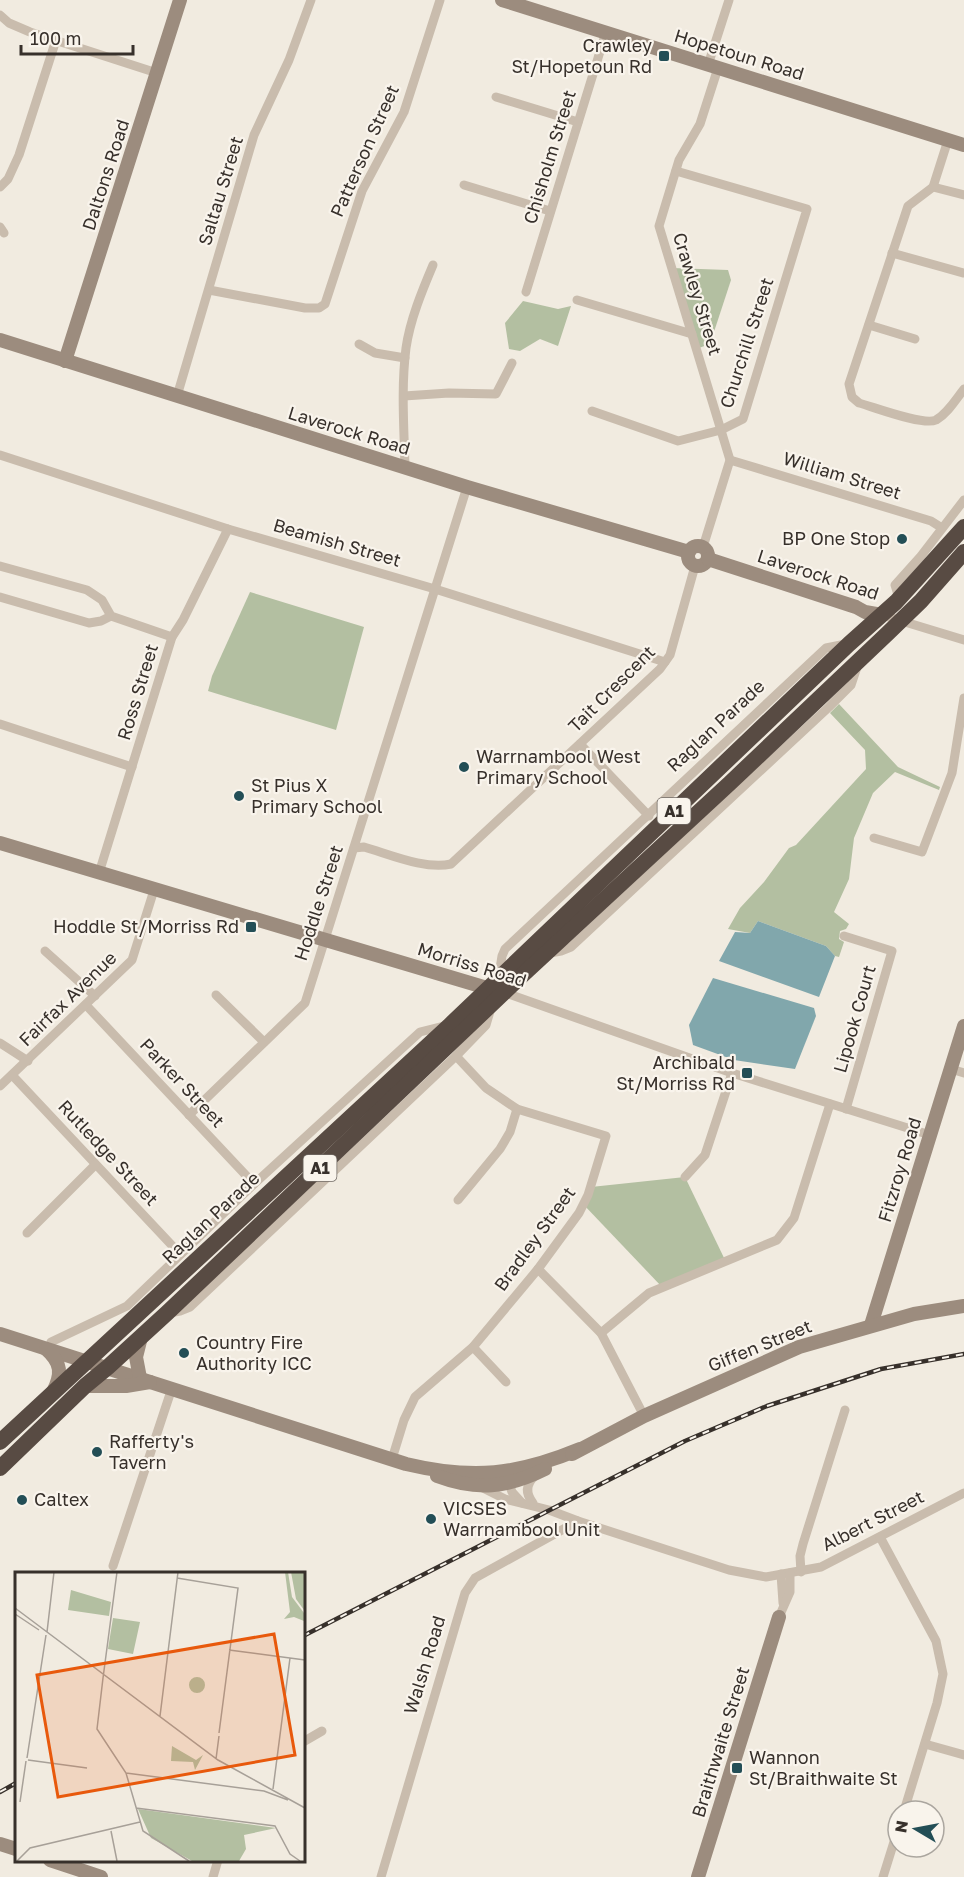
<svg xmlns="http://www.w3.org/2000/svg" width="964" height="1877" font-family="'Golos Text',sans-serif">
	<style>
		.green { fill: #b3bfa1 }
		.water { fill: #81a7ac }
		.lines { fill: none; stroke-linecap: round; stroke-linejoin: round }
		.street { stroke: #c9bcad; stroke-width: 9 }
		.secondary { stroke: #9c8c7e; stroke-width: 14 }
		.highway { stroke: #584b43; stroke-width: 16 }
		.rail-casing { stroke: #37302b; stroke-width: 4.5 }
		.rail { stroke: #f9f4ec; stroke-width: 2; stroke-dasharray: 7; stroke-linecap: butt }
		.poi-dot { fill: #234e56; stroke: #f9f4ec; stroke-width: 2 }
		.labels { text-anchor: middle; stroke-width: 4.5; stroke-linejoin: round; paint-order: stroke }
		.shield { fill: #f9f4ec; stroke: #716b65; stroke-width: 1.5 }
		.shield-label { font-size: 16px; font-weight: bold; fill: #37302b }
		.poi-label { font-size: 18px; fill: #37302b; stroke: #f9f4ec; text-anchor: start }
		.street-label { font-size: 18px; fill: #37302b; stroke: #f9f4ec }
		.inset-road { fill: none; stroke: #a7a098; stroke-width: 1.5 }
		.view { fill: #e8590c; fill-opacity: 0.15; stroke: #e8590c; stroke-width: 3 }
		.inset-edge { fill: none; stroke: #37302b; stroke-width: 3 }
	</style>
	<rect width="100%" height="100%" fill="#f1ebe0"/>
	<g class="green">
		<polygon points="672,268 728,270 731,280 710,344 696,349"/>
		<polygon points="523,301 558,309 571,306 558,346 540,339 520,351 509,349 505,323"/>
		<polygon points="250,592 364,627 336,730 208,691 212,676"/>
		<polygon points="839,704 898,767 940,787 939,790 895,772 873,793 854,838 849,879 834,912 849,924 846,929 840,931 839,939 844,942 839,957 835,956 826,946 758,921 750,933 728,929 740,908 764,882 789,848 796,845 866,769 865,750 830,713"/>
		<polygon points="685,1177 726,1262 662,1287 583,1204 591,1187"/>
	</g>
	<g class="water">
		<polygon points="758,921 826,946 835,956 819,997 719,961 735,932 750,933"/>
		<polygon points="713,978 814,1008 816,1016 795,1069 734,1060 693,1045 689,1025"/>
	</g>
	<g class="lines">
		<g class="street">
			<polyline points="0,15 9,23 30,32 157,73"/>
			<polyline points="708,65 729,0"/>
			<polyline points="496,97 578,122"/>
			<path d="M 948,140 L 933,187 L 908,206 L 849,384 L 852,397 L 859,403 C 874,407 923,426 936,420 C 948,413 956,399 964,389"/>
			<polyline points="464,185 550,211"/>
			<polyline points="0,187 8,179 19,155 56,40"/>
			<polyline points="933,187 964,195"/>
			<polyline points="0,227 4,233"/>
			<polyline points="892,253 963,273"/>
			<polyline points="209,290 305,308 319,308 325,304 362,191 404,112 440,0"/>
			<polyline points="526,292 606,32"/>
			<polyline points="577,300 692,334"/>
			<polyline points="869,325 915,339"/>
			<polyline points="359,344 375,353 405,358"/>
			<polyline points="177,396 254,135 289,60 311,0"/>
			<polyline points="404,396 449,393 496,394 512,363"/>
			<polyline points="592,411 678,441 721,430 743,419 807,209 676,171"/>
			<polyline points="0,455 228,529 435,589 665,662"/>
			<polyline points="730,460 931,521 942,528"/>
			<path d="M 405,467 C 404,428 401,387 406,348 C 410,320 422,291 433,265"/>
			<polyline points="703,547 730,460 659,226 679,160 700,124 718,68"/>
			<polyline points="0,566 87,590 102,600 111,616 172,637"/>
			<polyline points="0,597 89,623 101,621 111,616"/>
			<polyline points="899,598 895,585 921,556 964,500"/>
			<polyline points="882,615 964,640"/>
			<polyline points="0,724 132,767"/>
			<polyline points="580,744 649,816"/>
			<polyline points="874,838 922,852 952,773 964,698"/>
			<path d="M 354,848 L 364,847 C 389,854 425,870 451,864 L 660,669 L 670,655 L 695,566"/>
			<polyline points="99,873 172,637 183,620 228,529"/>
			<polyline points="844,936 892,951 846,1109"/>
			<polyline points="45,951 95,996"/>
			<polyline points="550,953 561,951 571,947 829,707 851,685 857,667"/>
			<polyline points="499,975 502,956 505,949 826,648 846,644"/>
			<polyline points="503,992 732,1073 930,1135"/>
			<polyline points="216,995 264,1042"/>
			<polyline points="86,1005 254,1184"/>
			<polyline points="0,1043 28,1061"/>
			<polyline points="951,1069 964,1073"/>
			<polyline points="12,1075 180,1254"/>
			<polyline points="0,1086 132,960 154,890"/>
			<polyline points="189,1115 305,1003 467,487"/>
			<polyline points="685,1177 705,1155 732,1073"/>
			<polyline points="458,1200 500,1149 510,1132 517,1109"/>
			<polyline points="27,1233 95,1165"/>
			<polyline points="538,1269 601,1333 644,1416"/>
			<polyline points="169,1313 180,1311 190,1307 456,1056 486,1025 491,1008"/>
			<polyline points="601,1333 649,1293 777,1240 794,1218 830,1104"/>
			<polyline points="51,1342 127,1306 254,1184 420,1032 444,1026"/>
			<polyline points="473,1347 506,1382"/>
			<polyline points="392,1459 404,1420 415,1397 473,1347 538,1269 579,1213 588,1195 606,1136 517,1109 486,1088 456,1056"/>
			<polyline points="509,1483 512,1492 522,1503"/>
			<polyline points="481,1487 505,1499 549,1510 578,1521 729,1570 766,1577 821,1567 964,1493"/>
			<path d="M 533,1503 C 525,1493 526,1484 535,1476"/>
			<polyline points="880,1537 936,1641 943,1674 937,1703 904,1811"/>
			<polyline points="113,1566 172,1388"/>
			<polyline points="801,1572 800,1556 803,1544 845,1410"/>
			<polyline points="781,1574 783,1603"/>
			<polyline points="779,1617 790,1592 790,1573"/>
			<polyline points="303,1742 322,1731"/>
			<polyline points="925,1744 964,1755"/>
			<polyline points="213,1877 218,1860"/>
			<polyline points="381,1877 465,1593 475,1578 578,1521"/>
			<polyline points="883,1877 898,1829"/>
		</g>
		<g class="secondary">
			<polyline points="502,0 964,145"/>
			<polyline points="0,340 467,487 689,552"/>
			<polyline points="65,361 180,0"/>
			<circle cx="698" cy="556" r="10"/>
			<polyline points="708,559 856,607 865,612 882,615"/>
			<polyline points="0,843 487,988"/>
			<polyline points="871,1325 964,1026"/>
			<path d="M 0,1334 L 406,1464 C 473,1480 517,1475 580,1449"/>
			<path d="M 46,1349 C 62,1363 62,1374 53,1392"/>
			<polyline points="140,1378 136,1357 141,1337"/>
			<polyline points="85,1386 126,1386 150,1382"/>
			<polyline points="572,1454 644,1416 799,1347 914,1314 964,1306"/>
			<path d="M 437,1476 C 477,1491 507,1488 545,1469"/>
			<polyline points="0,1844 16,1849"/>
			<polyline points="50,1860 101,1877"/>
			<polyline points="698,1877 779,1617"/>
		</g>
		<g class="highway">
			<polyline points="0,1442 450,1025 849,644 896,602 964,527"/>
			<polyline points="0,1468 85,1386 108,1367 167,1313 516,981 730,783 888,633 921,601 964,552"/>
		</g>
		<defs>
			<g id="rail">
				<polyline points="303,1636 685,1441 767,1406 881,1369 964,1354"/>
				<polyline points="0,1792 16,1783"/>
			</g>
		</defs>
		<use href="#rail" class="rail-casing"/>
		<use href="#rail" class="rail"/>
	</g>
	<g class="poi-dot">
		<rect x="658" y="50" width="12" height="12" rx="3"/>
		<circle cx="902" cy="539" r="6"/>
		<circle cx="464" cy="767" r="6"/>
		<circle cx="239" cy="796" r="6"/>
		<rect x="245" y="921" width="12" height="12" rx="3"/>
		<rect x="741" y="1067" width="12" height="12" rx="3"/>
		<circle cx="184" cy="1353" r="6"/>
		<circle cx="97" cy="1452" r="6"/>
		<circle cx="22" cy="1500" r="6"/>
		<circle cx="431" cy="1519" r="6"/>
		<rect x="731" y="1762" width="12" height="12" rx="3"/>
	</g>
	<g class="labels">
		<g class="shield">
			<rect x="657.5" y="798" width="33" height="26" rx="4.5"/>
			<rect x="303.5" y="1155" width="33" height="26" rx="4.5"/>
		</g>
		<g class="shield-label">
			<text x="674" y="817">A1</text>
			<text x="320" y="1174">A1</text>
		</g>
		<g class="poi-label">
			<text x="652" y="52" text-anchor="end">Crawley<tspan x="652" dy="21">St/Hopetoun Rd</tspan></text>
			<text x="890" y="545" text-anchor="end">BP One Stop</text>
			<text x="476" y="763">Warrnambool West<tspan x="476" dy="21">Primary School</tspan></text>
			<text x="251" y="792">St Pius X<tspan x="251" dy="21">Primary School</tspan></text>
			<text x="239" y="933" text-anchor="end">Hoddle St/Morriss Rd</text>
			<text x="735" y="1069" text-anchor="end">Archibald<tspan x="735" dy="21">St/Morriss Rd</tspan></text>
			<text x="196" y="1349">Country Fire<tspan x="196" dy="21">Authority ICC</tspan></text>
			<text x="109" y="1448">Rafferty's<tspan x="109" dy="21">Tavern</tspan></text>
			<text x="34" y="1506">Caltex</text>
			<text x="443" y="1515">VICSES<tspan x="443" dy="21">Warrnambool Unit</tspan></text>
			<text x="749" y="1764">Wannon<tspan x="749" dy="21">St/Braithwaite St</tspan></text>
		</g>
		<g class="street-label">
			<text transform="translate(739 55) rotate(17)" y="6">Hopetoun Road</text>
			<text transform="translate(365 151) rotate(-66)" y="6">Patterson Street</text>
			<text transform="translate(550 157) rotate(-73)" y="6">Chisholm Street</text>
			<text transform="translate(106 175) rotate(-72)" y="6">Daltons Road</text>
			<text transform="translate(221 191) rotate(-73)" y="6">Saltau Street</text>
			<text transform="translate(697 294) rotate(73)" y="6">Crawley Street</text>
			<text transform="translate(747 343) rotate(-72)" y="6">Churchill Street</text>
			<text transform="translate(349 431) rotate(17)" y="6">Laverock Road</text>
			<text transform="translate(842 476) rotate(17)" y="6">William Street</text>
			<text transform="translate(337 543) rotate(16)" y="6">Beamish Street</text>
			<text transform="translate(818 575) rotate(18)" y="6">Laverock Road</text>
			<text transform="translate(612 689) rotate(-45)" y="6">Tait Crescent</text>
			<text transform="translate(138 692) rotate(-73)" y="6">Ross Street</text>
			<text transform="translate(716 726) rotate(-43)" y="6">Raglan Parade</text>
			<text transform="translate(319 903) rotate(-72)" y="6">Hoddle Street</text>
			<text transform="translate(472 965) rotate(17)" y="6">Morriss Road</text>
			<text transform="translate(68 999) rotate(-44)" y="6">Fairfax Avenue</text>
			<text transform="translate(855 1019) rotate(-74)" y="6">Lipook Court</text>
			<text transform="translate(182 1083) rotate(47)" y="6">Parker Street</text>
			<text transform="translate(108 1153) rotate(47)" y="6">Rutledge Street</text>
			<text transform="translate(900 1170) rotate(-73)" y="6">Fitzroy Road</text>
			<text transform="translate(211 1218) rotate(-43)" y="6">Raglan Parade</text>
			<text transform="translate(535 1239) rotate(-54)" y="6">Bradley Street</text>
			<text transform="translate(760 1346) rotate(-22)" y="6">Giffen Street</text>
			<text transform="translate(873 1521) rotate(-27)" y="6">Albert Street</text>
			<text transform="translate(425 1665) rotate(-73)" y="6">Walsh Road</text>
			<text transform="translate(721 1742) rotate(-73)" y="6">Braithwaite Street</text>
		</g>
	</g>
	<g transform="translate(15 1572)">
		<rect width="290" height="290" fill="#f1ebe0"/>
		<path d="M 270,0 L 273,0 L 277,25 L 289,41 L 289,49 L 279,45 L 269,47 L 275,40 ZM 276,0 L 289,0 L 289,38 L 281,27 ZM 56,18 L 96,30 L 94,44 L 53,38 ZM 98,46 L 125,50 L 118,82 L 93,77 ZM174 113a8 8 0 1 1 16 0a8 8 0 1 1-16 0ZM 157,174 L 181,188 L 188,183 L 180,198 L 178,190 L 156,189 ZM 123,237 L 261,256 L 229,263 L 231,277 L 224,289 L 177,289 L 136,266 Z" fill="#b3bfa1"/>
		<path class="inset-road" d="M 162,6 L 223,16 L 204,161M 0,36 L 203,188 L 290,236M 0,42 L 24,58M 32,60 L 39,0M 214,78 L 290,88M 88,106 L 82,157 L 111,201 L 128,259 L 174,289M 88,106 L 102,0M 145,144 L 163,0M 12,186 L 31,63M 201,187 L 204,164M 13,188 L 72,196M 111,201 L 249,219 L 273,228M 258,217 L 275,86M 5,230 L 11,189M 121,236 L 260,254 L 275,282 L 285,289M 96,259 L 102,289M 2,289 L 15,276 L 125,250"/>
		<path class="view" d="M 259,62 L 280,183 L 43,225 L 22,103 Z"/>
		<rect width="290" height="290" class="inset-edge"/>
	</g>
	<g transform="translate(916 1829) rotate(280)"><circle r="28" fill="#f9f4ec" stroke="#aba69f" stroke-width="1.5"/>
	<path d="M0-4.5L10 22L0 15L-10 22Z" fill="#234e56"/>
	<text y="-9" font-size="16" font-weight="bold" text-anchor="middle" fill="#37302b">N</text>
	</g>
	<path d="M21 45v9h112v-9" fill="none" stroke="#37302b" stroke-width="3"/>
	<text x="30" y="45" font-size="18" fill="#37302b" stroke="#f9f4ec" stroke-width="4.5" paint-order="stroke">100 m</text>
</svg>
